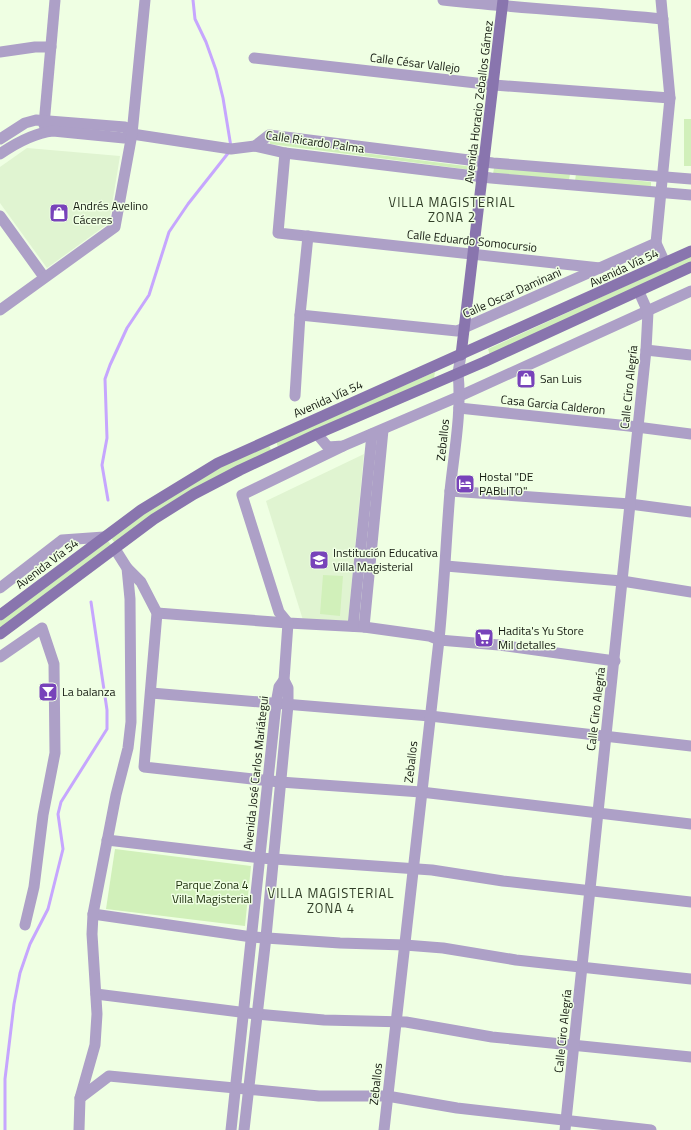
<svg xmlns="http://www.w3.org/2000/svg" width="691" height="1130" font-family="'Titillium Web',sans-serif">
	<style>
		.built { fill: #e0f4d1 }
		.green { fill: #d1f0ba }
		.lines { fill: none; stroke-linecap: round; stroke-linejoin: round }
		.stream { stroke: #c6a6fe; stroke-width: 3 }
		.minor { stroke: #ada0c7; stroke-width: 11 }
		.tertiary { stroke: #ada0c7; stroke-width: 11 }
		.secondary { stroke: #8975ae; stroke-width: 11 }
		.labels { text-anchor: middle; stroke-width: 3; stroke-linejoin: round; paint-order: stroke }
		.street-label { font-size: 12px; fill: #151b11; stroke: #efffe3 }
		.poi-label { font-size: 12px; fill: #151b11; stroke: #efffe3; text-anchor: start }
		.park-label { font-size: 12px; fill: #20330f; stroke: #efffe3 }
		.neighbourhood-label { font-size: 13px; letter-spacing: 1px; fill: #313e28; stroke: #efffe3 }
	</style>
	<rect width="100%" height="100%" fill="#efffe3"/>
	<g class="built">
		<polygon points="27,148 120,156 109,223 47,268 0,203 0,167"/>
		<polygon points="364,454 348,621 303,620 266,501"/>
	</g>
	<g class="green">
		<rect x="684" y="119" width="7" height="47"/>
		<polygon points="270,141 473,167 472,170 270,144"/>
		<polygon points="494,168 570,174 569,180 493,174"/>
		<polygon points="576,174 651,182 651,188 575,181"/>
		<polygon points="691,256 691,262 490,355 488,349"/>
		<polygon points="435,372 434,378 278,447 276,441"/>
		<polygon points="269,445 271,450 115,543 111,538 150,510 223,466"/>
		<polygon points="108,541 111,545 0,628 0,621"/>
		<polygon points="323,575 343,576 340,616 320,614"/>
		<polygon points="115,849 251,866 245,926 106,909"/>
	</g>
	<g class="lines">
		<g class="stream">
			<polyline points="193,0 195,19 206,42 216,70 223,98 231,147"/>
			<polyline points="108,500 102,465 107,438 105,379 110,365 127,328 149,295 169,232 188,204 229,152"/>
			<polyline points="5,1130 5,1079 14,1004 20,973 30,944 48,909 63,849 58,814 61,802 107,729 107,710 91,602"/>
		</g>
		<g class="minor">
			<path d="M 443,0 C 517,8 590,12 663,19"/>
			<polyline points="661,0 670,98 656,243 665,263"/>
			<polyline points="0,52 35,47 51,47"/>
			<polyline points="254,58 494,85 670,98"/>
			<polyline points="44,125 55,0"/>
			<polyline points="132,134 231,149 255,146 285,153 491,178 691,195"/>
			<polyline points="0,139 25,123 36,120 125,127 132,134"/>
			<polyline points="255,146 269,135 493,163 691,179"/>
			<polyline points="285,153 278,233 600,268"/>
			<path d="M 0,154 C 16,143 34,133 53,131 L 124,138 L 132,134"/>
			<polyline points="0,216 44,277"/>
			<polyline points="0,310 115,227 132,134 145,0"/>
			<polyline points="300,315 457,331 656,243"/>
			<polyline points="646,350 691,355"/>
			<polyline points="295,396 300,315 308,236"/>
			<polyline points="459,408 629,426 691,434"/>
			<polyline points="317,434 328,447 343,446 460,396 691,291"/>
			<polyline points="450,491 630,504 691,512"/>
			<polyline points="446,566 622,581 691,592"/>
			<polyline points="127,568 141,582 157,613 144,767 280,782 421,792 691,824"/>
			<polyline points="0,588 62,540 104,537"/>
			<polyline points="157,613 288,623 364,627 429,636 439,640 499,645 615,661"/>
			<polyline points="353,626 372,434"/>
			<polyline points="364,627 383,430"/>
			<polyline points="0,657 42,628 54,664 55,753 43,815 34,887 25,925"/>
			<polyline points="151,693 430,716 691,746"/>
			<polyline points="107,840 260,858 432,870 503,881 691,902"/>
			<polyline points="93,914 252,937 340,943 405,945 443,948 516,960 691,979"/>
			<polyline points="96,994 256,1014 324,1020 406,1022 492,1037 691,1057"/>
			<polyline points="80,1098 109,1076 319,1096 387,1096 457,1108 651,1130"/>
			<polyline points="79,1130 80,1098 95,1045 97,1014 92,934 93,914 116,795 128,748 131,722 130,599 127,568 115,549"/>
			<polyline points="231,1130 276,704 279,687 284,680"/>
			<polyline points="244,1130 266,937 288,705 288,688 284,680 288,623 279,612 242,495 343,446"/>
			<path d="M 384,1130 L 439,640 C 444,590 446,541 450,491 C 454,452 462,412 458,373"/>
			<polyline points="565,1130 646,350 648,312 639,292"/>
		</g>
		<polyline class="tertiary" points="458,373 461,355"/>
		<g class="secondary">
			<polyline points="461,355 503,0"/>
			<polyline points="0,615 141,510 218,463 691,251"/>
			<polyline points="0,634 154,519 194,494 240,470 317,434 484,362 691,267"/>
		</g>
	</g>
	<defs>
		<symbol id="shop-square" viewBox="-11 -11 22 22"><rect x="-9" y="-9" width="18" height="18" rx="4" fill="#7843ba" stroke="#efffe3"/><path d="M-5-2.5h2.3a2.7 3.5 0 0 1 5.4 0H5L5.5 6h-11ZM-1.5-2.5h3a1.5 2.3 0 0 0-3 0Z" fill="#fff"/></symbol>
		<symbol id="hotel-square" viewBox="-11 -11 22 22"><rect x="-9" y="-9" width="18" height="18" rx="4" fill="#7843ba" stroke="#efffe3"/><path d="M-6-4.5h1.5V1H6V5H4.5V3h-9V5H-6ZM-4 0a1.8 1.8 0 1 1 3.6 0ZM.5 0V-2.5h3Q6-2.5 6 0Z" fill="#fff"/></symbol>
		<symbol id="school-square" viewBox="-11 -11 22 22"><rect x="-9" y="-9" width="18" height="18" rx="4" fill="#7843ba" stroke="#efffe3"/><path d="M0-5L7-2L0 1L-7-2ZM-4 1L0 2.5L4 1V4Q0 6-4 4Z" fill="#fff"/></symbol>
		<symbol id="supermarket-square" viewBox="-11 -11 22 22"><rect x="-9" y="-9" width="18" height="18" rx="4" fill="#7843ba" stroke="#efffe3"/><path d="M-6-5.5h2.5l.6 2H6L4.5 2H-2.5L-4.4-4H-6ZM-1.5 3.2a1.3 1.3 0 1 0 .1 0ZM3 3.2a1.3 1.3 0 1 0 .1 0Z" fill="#fff"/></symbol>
		<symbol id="bar-square" viewBox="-11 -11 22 22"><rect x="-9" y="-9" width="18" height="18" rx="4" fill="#7843ba" stroke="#efffe3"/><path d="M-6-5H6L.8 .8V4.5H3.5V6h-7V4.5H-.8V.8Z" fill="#fff"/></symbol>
	</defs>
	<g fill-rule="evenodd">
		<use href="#shop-square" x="48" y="202" width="22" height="22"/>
		<use href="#shop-square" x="515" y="368" width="22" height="22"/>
		<use href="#hotel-square" x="454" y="473" width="22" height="22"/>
		<use href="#school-square" x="308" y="549" width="22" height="22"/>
		<use href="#supermarket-square" x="473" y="627" width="22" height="22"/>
		<use href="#bar-square" x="37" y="681" width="22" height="22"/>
	</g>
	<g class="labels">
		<g class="street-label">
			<text transform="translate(415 63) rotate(7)" y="4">Calle César Vallejo</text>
			<text transform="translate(479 102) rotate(-83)" y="4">Avenida Horacio Zeballos Gámez</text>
			<text transform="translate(315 142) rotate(8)" y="4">Calle Ricardo Palma</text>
			<text transform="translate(472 241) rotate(6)" y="4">Calle Eduardo Somocursio</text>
			<text transform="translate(624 268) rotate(-25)" y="4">Avenida Vía 54</text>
			<text transform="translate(512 293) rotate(-24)" y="4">Calle Oscar Daminani</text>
			<text transform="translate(629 387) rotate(-84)" y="4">Calle Ciro Alegría</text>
			<text transform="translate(328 399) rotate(-24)" y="4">Avenida Vía 54</text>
			<text transform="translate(553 405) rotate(6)" y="4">Casa Garcia Calderon</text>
			<text transform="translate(443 440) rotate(-84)" y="4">Zeballos</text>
			<text transform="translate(47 564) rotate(-37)" y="4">Avenida Vía 54</text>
			<text transform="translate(596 709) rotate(-83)" y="4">Calle Ciro Alegría</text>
			<text transform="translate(411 762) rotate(-83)" y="4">Zeballos</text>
			<text transform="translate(256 773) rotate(-84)" y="4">Avenida José Carlos Mariátegui</text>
			<text transform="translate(563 1031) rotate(-84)" y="4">Calle Ciro Alegría</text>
			<text transform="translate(376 1084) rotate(-84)" y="4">Zeballos</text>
		</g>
		<g class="poi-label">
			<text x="73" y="210">Andrés Avelino<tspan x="73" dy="14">Cáceres</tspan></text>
			<text x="540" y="383">San Luis</text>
			<text x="479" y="481">Hostal "DE<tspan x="479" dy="14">PABLITO"</tspan></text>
			<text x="333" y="557">Institución Educativa<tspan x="333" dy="14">Villa Magisterial</tspan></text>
			<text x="498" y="635">Hadita's Yu Store<tspan x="498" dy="14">Mil detalles</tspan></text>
			<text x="62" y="696">La balanza</text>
		</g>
		<g class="park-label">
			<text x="212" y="889">Parque Zona 4<tspan x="212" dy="14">Villa Magisterial</tspan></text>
		</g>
		<g class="neighbourhood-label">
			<text x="452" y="207">VILLA MAGISTERIAL<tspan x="452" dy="15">ZONA 2</tspan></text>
			<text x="331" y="898">VILLA MAGISTERIAL<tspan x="331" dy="15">ZONA 4</tspan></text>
		</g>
	</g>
</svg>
